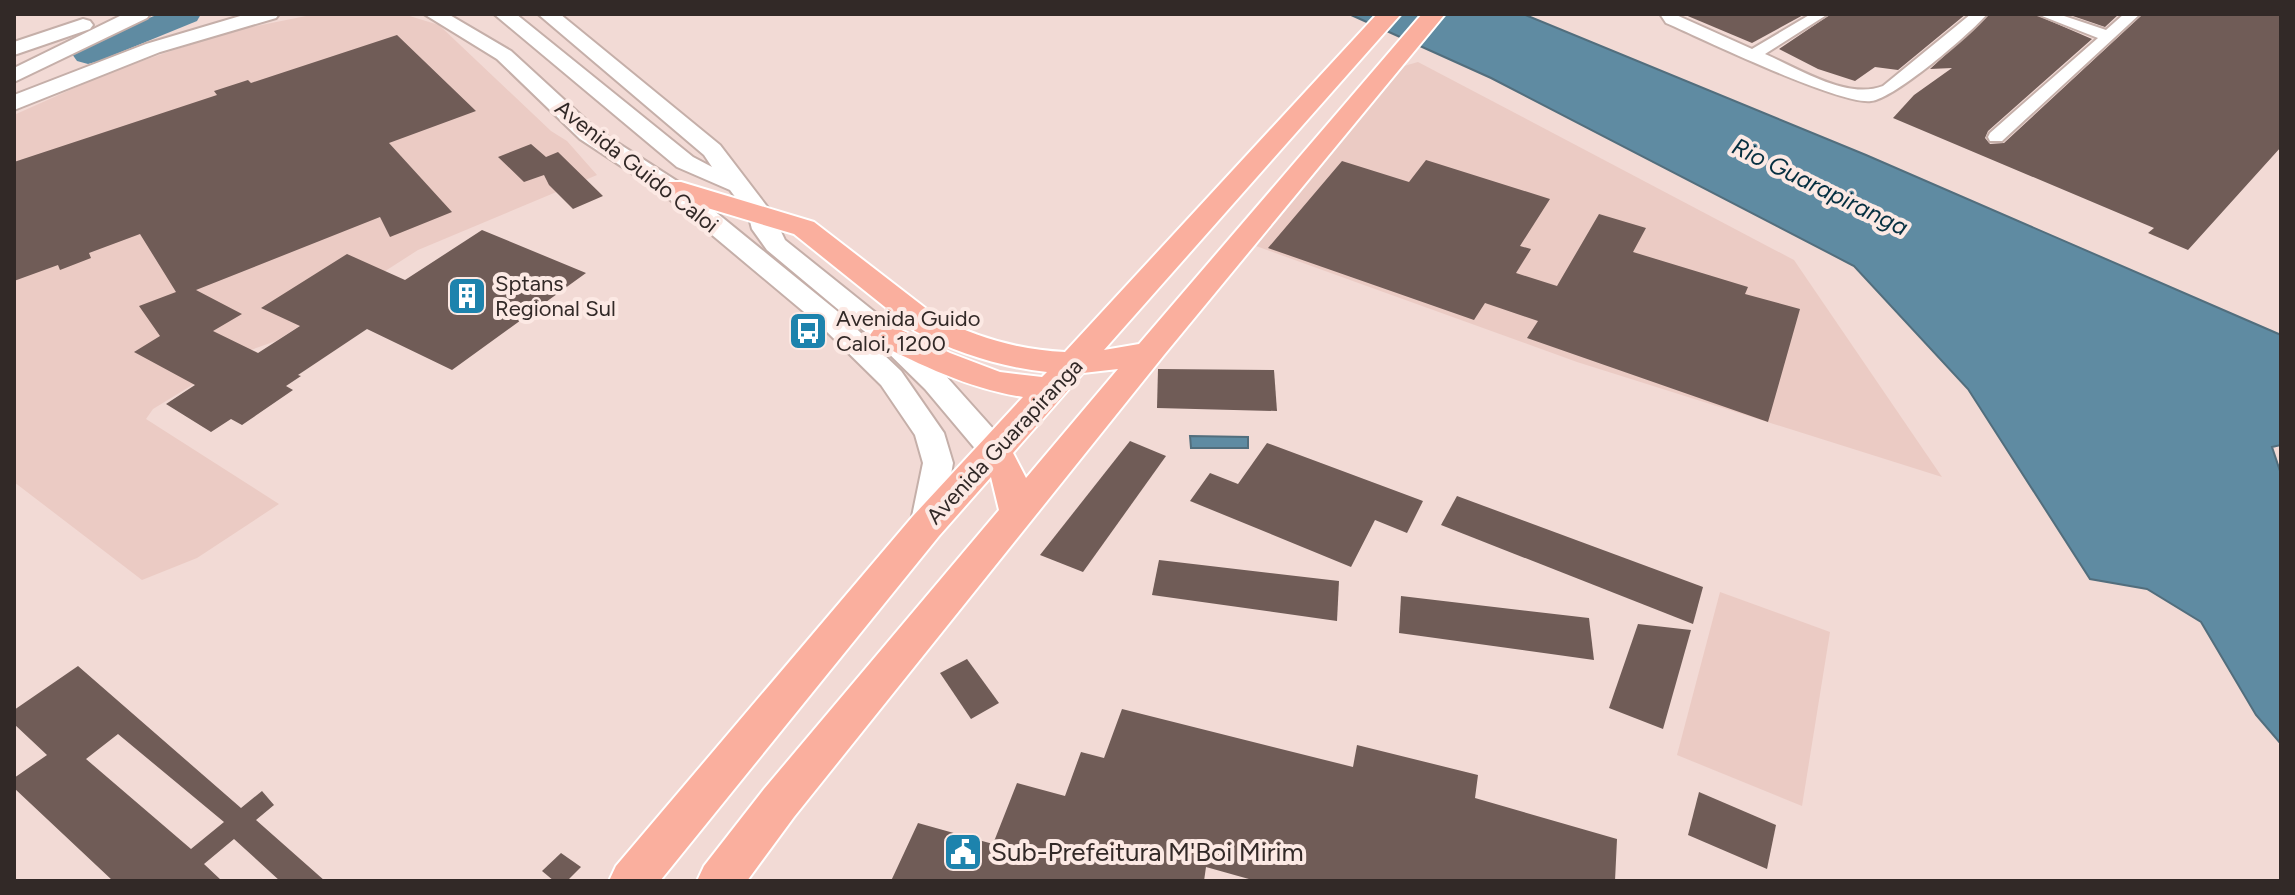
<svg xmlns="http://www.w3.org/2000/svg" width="2295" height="895" font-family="Figtree,sans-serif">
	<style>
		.built { fill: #ebcbc4 }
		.water { fill: #5f8ba2; stroke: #526e7d; stroke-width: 2 }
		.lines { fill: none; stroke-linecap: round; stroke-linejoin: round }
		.river { fill: #5f8ba2; fill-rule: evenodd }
		.building { fill: #705c57; fill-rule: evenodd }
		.minor-casing { stroke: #c5afa9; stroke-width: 4 }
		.secondary-casing { stroke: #c5afa9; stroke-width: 4 }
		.primary-casing { stroke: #fff; stroke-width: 4 }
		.minor { fill: #fff; fill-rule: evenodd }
		.secondary { fill: #fff; fill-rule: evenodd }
		.primary { fill: #faaf9e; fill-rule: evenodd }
		.labels { text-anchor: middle; stroke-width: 8; stroke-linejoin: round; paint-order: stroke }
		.street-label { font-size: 22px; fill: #322927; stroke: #fce9e4 }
		.poi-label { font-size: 22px; fill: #322927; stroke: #fce9e4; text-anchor: start }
		.water-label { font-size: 24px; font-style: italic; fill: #063041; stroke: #fce9e4 }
		.near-poi-label { font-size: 26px; fill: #322927; stroke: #fce9e4; text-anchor: start }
	</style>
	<rect width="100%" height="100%" fill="#f2dad5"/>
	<g class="built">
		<polygon points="316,14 403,14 439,25 551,131 567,141 597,175 418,250 276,341 248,351 153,409 146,419 279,504 197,558 142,580 14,482 14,115 110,72 171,51 232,31"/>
		<polygon points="1418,62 1794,260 1942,477 1577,362 1256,246 1404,66"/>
		<polygon points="1720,592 1830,632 1802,806 1677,755"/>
	</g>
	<g class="water">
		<polygon points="1349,14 1523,14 1866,155 2281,335 2281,445 2272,447 2281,474 2281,744 2256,715 2201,622 2147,589 2090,579 1968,389 1854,266 1491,78"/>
		<polygon points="1190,436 1248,437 1248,448 1191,448"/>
	</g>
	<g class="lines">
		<polygon class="river" points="159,14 201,14 197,21 99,61 88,64 77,61 72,54 77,47"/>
	</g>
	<g class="building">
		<polygon points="1683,14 1805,14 1752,43"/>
		<polygon points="1831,14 1966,14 1898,70 1875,67 1855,81 1818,69 1779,49"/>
		<polygon points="1990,14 2034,14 2092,39 1988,131 1985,138 1990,144 2004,143 2143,14 2281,14 2281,147 2188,250 2148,233 2154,228 1893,118 1914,95 1952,68 1930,69"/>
		<polygon points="2067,14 2119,14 2105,27"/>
		<polygon points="397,35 476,111 389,143 452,212 390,237 380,217 196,290 242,314 213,331 258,353 300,326 261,308 347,254 405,280 482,230 586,273 452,370 367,329 298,375 301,376 286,386 293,390 242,425 231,419 211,432 166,404 195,385 134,352 160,336 139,306 176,292 140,234 89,253 91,258 60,270 58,265 14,281 14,162 217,95 214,91 248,80 251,83"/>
		<polygon points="531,144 546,157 558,152 603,196 573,209 549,185 544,175 524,182 498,157"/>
		<polygon points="1426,160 1550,199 1520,246 1531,249 1516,273 1557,286 1599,214 1646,228 1633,252 1748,287 1745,294 1800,309 1768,422 1527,338 1538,321 1485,303 1474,320 1268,248 1342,161 1409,182"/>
		<polygon points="1158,369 1274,370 1277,411 1157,408"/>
		<polygon points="1130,441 1166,456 1083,572 1040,555"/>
		<polygon points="1267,443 1423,501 1407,533 1375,520 1351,567 1190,501 1210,473 1238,484"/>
		<polygon points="1457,496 1703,587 1693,624 1441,525"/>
		<polygon points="1159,560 1339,581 1337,621 1152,595"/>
		<polygon points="1401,596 1589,618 1594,660 1399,633"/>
		<polygon points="1638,624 1691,630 1663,729 1609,708"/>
		<polygon points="967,659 999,703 971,719 940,673"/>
		<path d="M 78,666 L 241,808 L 262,791 L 274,805 L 256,820 L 325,881 L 280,881 L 234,839 L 204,864 L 222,881 L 113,881 L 14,788 L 14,778 L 47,755 L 14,724 L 14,710 ZM 118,734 L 224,822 L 191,849 L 86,759 Z"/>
		<polygon points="1122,709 1353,767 1357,745 1478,775 1475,798 1617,839 1615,881 1256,881 1206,867 1204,881 891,881 918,823 993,844 1017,783 1065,796 1081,752 1104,758"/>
		<polygon points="1699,792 1776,825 1767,869 1688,835"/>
		<polygon points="561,853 581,867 567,881 554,881 542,871"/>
	</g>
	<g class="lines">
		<defs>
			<g id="minor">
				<path d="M 1660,14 L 1674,14 L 1752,49 L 1811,14 L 1828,14 L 1765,54 C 1800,69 1847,100 1883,86 L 1971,14 L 1987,14 C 1971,33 1894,99 1871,101 C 1839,105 1703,39 1666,23 Z"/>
				<polygon points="2037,14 2058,14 2106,30 2124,14 2140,14 2002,141 1990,141 1988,137 1990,133 2098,38"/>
			</g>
			<g id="secondary">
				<polygon points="124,14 150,14 147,18 14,82 14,68"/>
				<polygon points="247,14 279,14 276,18 160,52 14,110 14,95 146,44"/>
				<polygon points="424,14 448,14 511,51 596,129 680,183 842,315 901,371 944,433 953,463 942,526 937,535 926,538 915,535 910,526 923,463 915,435 881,385 822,327 662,193 580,139 497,59"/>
				<polygon points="494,14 516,14 693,157 712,167 704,155 538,14 560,14 720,145 772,213 785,240 896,329 945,375 1005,442 1009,450 1005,458 994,461 983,458 925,389 876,341 767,250 752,229 748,214 730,190 677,167"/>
				<polygon points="83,19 90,21 93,25 90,29 14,55 14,42"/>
			</g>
			<path id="primary" d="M 1377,14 L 1401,14 L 1104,350 L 1139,344 L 1422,14 L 1445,14 L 1164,355 L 794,817 L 747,881 L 697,881 L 704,866 L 764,789 L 999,510 L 991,477 L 939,536 L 660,881 L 609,881 L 616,866 L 913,516 L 1023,397 C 970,389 923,366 875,342 L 870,335 L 875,328 L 886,325 L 897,328 L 950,353 L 1000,372 L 1042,377 L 1047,372 C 1001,367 956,353 915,331 L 794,234 L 661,194 L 657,188 L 661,182 L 681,182 L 814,222 L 937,317 C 978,338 1019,350 1065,352 ZM 1118,369 L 1026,478 L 1013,453 L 1083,373 Z"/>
		</defs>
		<use href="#minor" class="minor-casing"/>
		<use href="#secondary" class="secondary-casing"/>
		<use href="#primary" class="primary-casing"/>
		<use href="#minor" class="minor"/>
		<use href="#secondary" class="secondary"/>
		<use href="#primary" class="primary"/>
	</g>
	<defs>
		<symbol id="building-square" viewBox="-11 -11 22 22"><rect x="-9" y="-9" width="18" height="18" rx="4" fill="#1d83ad" stroke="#fce9e4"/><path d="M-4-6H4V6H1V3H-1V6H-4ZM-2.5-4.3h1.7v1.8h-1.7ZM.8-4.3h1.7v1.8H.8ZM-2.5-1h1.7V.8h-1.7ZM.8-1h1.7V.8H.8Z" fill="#fff"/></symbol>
		<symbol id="bus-square" viewBox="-11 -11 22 22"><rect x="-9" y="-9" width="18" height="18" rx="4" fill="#1d83ad" stroke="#fce9e4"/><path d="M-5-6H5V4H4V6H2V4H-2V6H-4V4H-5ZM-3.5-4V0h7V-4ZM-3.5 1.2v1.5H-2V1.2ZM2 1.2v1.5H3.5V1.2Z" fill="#fff"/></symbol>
		<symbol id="civic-square" viewBox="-11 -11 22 22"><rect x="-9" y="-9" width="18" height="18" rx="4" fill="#1d83ad" stroke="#fce9e4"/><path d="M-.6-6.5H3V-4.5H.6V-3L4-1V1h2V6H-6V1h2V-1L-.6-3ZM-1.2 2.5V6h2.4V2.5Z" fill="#fff"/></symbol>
	</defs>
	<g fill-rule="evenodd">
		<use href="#building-square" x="445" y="274" width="44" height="44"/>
		<use href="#bus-square" x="786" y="309" width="44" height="44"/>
		<use href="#civic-square" x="941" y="830" width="44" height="44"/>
	</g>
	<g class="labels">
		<g class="street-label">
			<text transform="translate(637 166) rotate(38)" y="8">Avenida Guido Caloi</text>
			<text transform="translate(1004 441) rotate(-47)" y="8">Avenida Guarapiranga</text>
		</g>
		<g class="poi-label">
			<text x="495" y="291">Sptans<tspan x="495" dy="25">Regional Sul</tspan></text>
			<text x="836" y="326">Avenida Guido<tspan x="836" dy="25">Caloi, 1200</tspan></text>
		</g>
		<g class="water-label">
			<text transform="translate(1820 187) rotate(26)" y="8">Rio Guarapiranga</text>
		</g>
		<g class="near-poi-label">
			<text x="991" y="861">Sub-Prefeitura M'Boi Mirim</text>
		</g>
	</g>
	<rect width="2295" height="895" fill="none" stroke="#322927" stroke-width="32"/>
</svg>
